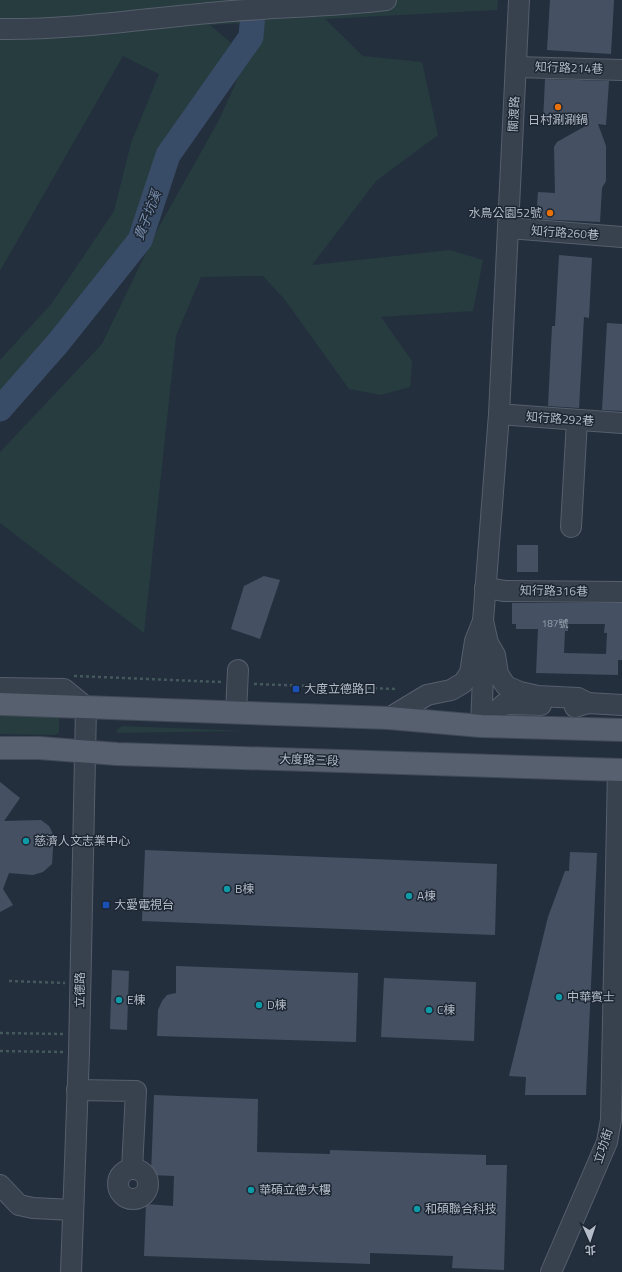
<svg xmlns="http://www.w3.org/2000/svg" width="622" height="1272" font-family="'Titillium Web','Noto Sans TC',sans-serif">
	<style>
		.green { fill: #263c3f }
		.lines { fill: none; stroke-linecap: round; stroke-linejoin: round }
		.river { stroke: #394c67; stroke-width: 25 }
		.building { fill: #455162; fill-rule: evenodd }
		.minor-casing { stroke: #565f6c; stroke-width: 22 }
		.major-casing { stroke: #414a57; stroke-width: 24 }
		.path { stroke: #44595c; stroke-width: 2.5; stroke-dasharray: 3 3; stroke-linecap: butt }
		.minor { stroke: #38414e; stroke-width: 20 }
		.major { stroke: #56606e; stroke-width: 22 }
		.food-dot { fill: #e8710a; stroke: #1d2633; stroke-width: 1.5 }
		.transit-dot { fill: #1a4fb4; stroke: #1d2633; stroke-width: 1.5 }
		.culture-dot { fill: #0f9aa8; stroke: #1d2633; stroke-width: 1.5 }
		.labels { text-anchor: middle; stroke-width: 3; stroke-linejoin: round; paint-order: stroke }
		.number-label { font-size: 10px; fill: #98a1af }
		.street-label { font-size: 12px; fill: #b4bcc9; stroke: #1d2633 }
		.poi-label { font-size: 12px; fill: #b4bcc9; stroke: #1d2633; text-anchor: start }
		.water-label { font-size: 13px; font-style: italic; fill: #7c92b1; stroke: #1d2633 }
	</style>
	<rect width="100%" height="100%" fill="#242f3e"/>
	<g class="green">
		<polygon points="0,0 498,0 497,10 325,19 363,56 422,62 438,135 376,181 312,265 450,250 483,260 473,311 381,317 412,361 410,387 381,395 349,389 285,300 263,276 201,277 176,336 144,633 0,523 0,452 102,344 155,234 219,120 263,22 210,25 236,47 159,164 126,241 52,343 0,396 0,360 52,303 114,211 131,143 159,74 123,56 0,271"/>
		<polygon points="0,716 54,716 59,718 59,733 55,735 0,734"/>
		<polygon points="122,726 247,731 117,733 117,730"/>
	</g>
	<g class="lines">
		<polyline class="river" points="0,409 58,343 140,240 168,155 251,37 254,0"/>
	</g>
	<g class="building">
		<polygon points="550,0 614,0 611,54 547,50"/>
		<polygon points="545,79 609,81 606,125 598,124 606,146 606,181 602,188 600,222 536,219 538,192 555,193 554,147 557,142 589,124 543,122"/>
		<polygon points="559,255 592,258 589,318 584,317 579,408 548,406 552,326 555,326"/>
		<polygon points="607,323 622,324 622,411 602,410"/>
		<rect x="517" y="545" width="21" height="27"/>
		<polygon points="264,576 280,580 260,639 231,629 244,586"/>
		<path d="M 512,603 L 622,603 L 622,660 L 618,660 L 618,675 L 536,673 L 538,629 L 516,629 L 516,624 L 512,624 ZM 568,624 L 605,624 L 604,633 L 607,633 L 606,654 L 564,653 L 565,631 L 568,631 Z"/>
		<polygon points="0,782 20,798 4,821 41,820 49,826 53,834 53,848 52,864 43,872 33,875 9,873 3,889 13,905 0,912"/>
		<polygon points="145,850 497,864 495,935 142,921"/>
		<polygon points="570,852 597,853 586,1095 525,1095 526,1077 509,1076 548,917 565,871 569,871"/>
		<polygon points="176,966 358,973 356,1042 157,1036 158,1010 162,1001 167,995 176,993"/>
		<polygon points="112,970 129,971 127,1030 110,1029"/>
		<polygon points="384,978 476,982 474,1041 381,1037"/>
		<polygon points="154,1095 258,1099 257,1152 330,1154 330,1150 486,1155 486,1165 507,1165 504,1270 452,1268 453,1256 370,1253 370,1264 144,1256 146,1204 173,1206 174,1176 151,1175"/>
	</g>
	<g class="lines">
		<defs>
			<g id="minor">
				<path d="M 0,29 C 77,30 155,17 232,11 C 284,7 335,6 386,0"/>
				<polyline points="516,67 622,70"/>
				<polyline points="509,228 622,237"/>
				<polyline points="499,414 622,423"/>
				<polyline points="571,527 577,420"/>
				<polyline points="485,588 505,591 622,592"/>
				<polyline points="483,621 488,643 495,655 498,674 506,686 520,692 538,696 578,698 588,703"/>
				<polyline points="0,688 64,689 86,707 79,1053 71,1272"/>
				<polyline points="575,707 588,703 622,705"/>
				<polyline points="236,713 238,670"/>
				<polyline points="389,718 427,695 451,690 463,683 470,673 475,641 483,621 499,414 519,0"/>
				<polyline points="481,726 504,704 541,705"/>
				<polyline points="481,726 484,652"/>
				<polyline points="77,1090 136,1091 132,1169"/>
				<circle cx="133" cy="1184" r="15"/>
				<polyline points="0,1185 19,1205 33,1208 73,1210"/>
				<polyline points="551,1272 607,1142 611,1120 618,770 622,772"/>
			</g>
			<g id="major">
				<polyline points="0,704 389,718 481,726 622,730"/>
				<polyline points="0,748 39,748 117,754 622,770"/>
			</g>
		</defs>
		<use href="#minor" class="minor-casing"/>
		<use href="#major" class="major-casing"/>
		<g class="path">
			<polyline points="74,676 221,682"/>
			<polyline points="254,684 396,689"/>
			<polyline points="9,981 65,983"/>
			<polyline points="0,1033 63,1034"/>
			<polyline points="0,1051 63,1052"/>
		</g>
		<use href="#minor" class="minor"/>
		<use href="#major" class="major"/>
	</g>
	<g class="food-dot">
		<circle cx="558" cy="107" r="4"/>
		<circle cx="550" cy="213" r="4"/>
	</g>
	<g class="transit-dot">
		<rect x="292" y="685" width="8" height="8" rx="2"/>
		<rect x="102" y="901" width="8" height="8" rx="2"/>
	</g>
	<g class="culture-dot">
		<circle cx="26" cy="841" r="4"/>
		<circle cx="227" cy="889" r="4"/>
		<circle cx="409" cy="896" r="4"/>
		<circle cx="559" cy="997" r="4"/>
		<circle cx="119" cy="1000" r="4"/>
		<circle cx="259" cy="1005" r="4"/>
		<circle cx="429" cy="1010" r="4"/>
		<circle cx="251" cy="1190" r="4"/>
		<circle cx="417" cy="1209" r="4"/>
	</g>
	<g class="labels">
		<g class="number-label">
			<text x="555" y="627">187號</text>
		</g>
		<g class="street-label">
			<text transform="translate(569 68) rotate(2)" y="4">知行路214巷</text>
			<text transform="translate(514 114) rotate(-87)" y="4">關渡路</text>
			<text transform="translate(565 233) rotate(4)" y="4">知行路260巷</text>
			<text transform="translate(560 419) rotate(4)" y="4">知行路292巷</text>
			<text transform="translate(554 591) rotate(1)" y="4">知行路316巷</text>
			<text transform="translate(309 760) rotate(2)" y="4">大度路三段</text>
			<text transform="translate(80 990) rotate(-89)" y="4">立德路</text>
			<text transform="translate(603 1146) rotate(-72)" y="4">立功街</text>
		</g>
		<g class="poi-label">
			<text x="558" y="124" text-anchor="middle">日村涮涮鍋</text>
			<text x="542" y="217" text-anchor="end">水鳥公園52號</text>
			<text x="304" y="693">大度立德路口</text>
			<text x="34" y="845">慈濟人文志業中心</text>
			<text x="235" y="893">B棟</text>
			<text x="417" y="900">A棟</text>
			<text x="114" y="909">大愛電視台</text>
			<text x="567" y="1001">中華賓士</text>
			<text x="127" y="1004">E棟</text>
			<text x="267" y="1009">D棟</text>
			<text x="437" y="1014">C棟</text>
			<text x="259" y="1194">華碩立德大樓</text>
			<text x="425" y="1213">和碩聯合科技</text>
		</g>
		<g class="water-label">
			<text transform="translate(147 215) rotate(-69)" y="5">貴子坑溪</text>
		</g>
	</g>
	<g transform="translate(590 1240) rotate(177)" stroke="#1d2633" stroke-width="3" paint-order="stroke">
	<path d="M0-3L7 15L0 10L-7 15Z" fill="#b4bcc9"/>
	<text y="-6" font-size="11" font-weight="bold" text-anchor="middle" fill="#b4bcc9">北</text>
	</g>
</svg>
